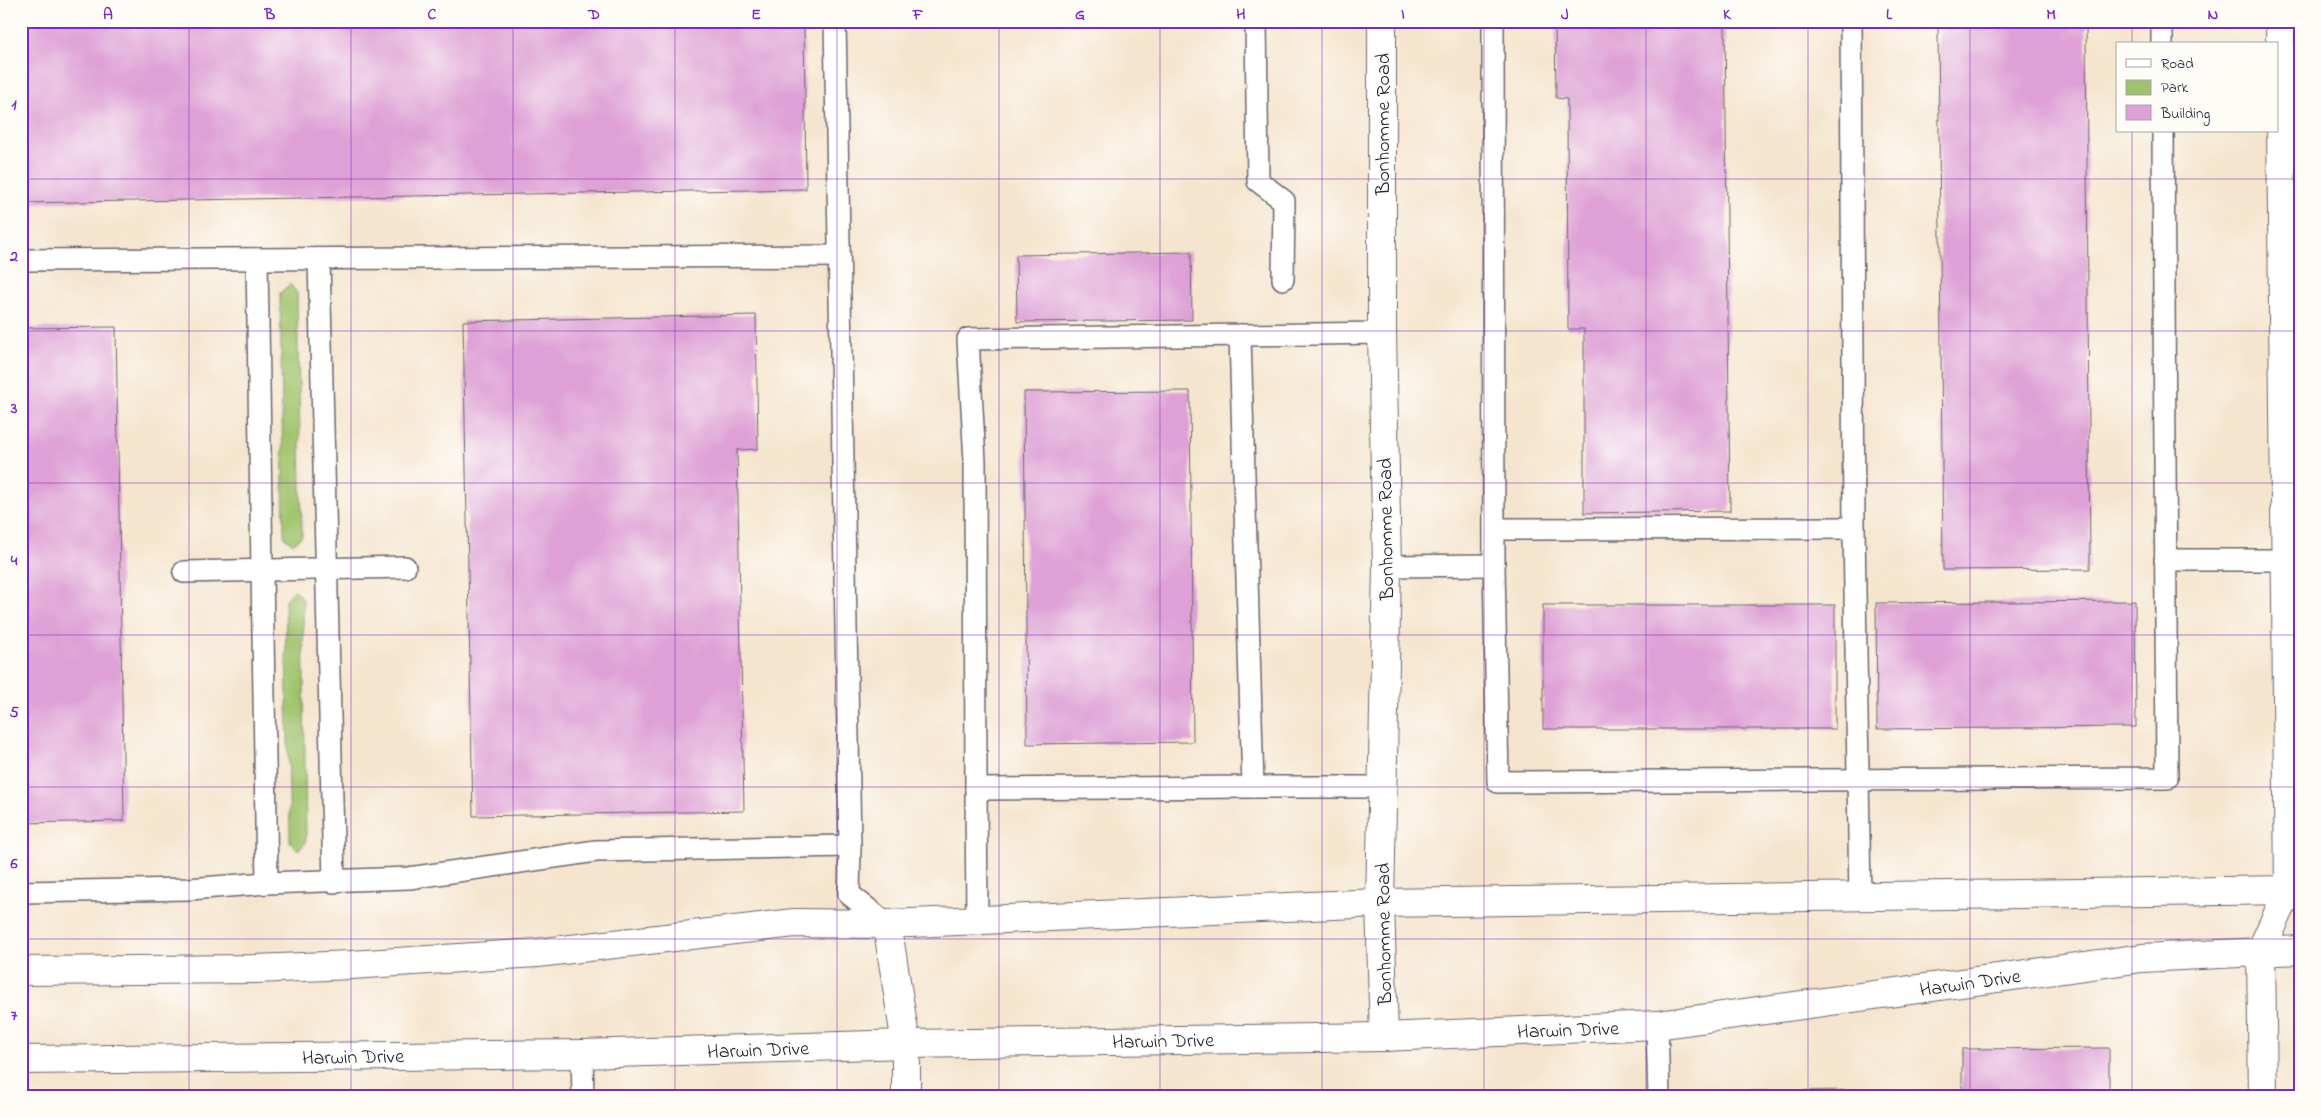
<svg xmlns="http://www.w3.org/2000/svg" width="2321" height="1118" font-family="'Indie Flower',sans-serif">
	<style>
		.green { fill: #9fc26b; stroke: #607253 }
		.building { fill: #dea0d6 }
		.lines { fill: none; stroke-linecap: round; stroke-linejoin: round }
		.service-casing { stroke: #6c666e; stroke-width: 24 }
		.minor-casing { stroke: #6c666e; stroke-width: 30 }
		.tertiary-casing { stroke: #6c666e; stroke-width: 30 }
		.secondary-casing { stroke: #6c666e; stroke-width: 30 }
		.service { stroke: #fff; stroke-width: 21 }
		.minor { stroke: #fff; stroke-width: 28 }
		.tertiary { stroke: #fff; stroke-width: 28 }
		.secondary { stroke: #fff; stroke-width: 28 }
		.grid { fill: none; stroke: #7b2cbf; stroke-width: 1; stroke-opacity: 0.55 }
		.labels { text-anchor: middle; stroke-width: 4; stroke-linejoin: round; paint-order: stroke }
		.street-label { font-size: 20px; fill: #22223b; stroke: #fdfcf7 }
		.neatline { fill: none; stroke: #7b2cbf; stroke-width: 2 }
		.grid-label { font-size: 16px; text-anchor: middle; font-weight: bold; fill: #7b2cbf }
	</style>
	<rect width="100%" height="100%" fill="#fdfcf7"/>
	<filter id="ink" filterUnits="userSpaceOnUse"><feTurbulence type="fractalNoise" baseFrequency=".02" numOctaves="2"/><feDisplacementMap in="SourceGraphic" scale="10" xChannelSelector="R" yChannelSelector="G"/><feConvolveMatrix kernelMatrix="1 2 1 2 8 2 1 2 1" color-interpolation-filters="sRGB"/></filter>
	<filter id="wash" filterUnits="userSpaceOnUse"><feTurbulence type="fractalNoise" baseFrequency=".0096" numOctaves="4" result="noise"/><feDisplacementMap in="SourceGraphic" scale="20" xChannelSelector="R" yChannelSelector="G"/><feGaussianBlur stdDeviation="1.12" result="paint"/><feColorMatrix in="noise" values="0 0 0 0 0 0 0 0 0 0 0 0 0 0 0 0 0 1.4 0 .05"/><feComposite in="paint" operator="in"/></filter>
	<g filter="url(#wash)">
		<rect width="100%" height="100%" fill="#f5e5ce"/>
		<g class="green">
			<polygon points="290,284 297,293 302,536 293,544 284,536 280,293"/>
			<polygon points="295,590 303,599 306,843 298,850 290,842 285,599"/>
		</g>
		<g id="blocks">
			<g class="building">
				<polygon points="21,21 804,21 806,189 21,203"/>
				<polygon points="1555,21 1725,21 1730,511 1584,513 1584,329 1568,329 1567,99 1556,98"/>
				<polygon points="1938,21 2086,21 2090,569 1943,570"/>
				<polygon points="1191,252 1192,320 1017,322 1016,255"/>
				<polygon points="756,315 758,449 737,450 744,811 473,816 463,321"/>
				<polygon points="116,327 124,821 21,823 21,328"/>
				<polygon points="1190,391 1193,742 1027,744 1024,392"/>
				<polygon points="2135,601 2136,727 1877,729 1876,603"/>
				<rect x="1543" y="605" width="292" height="124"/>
				<polygon points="2109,1048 2109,1097 1962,1097 1962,1049"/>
				<polygon points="1883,1090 1883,1097 1734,1097 1734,1091"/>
			</g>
		</g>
	</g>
	<g filter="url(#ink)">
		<use href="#blocks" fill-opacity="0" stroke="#6c666e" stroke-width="1"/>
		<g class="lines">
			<defs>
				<g id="service">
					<polyline points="835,21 850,846 849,894 887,924"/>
					<polyline points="1256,21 1258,181 1284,201 1283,279"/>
					<polyline points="1493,21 1494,565 1498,782 2167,778 2163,131"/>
					<polyline points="1851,21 1854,528 1860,898"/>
					<polyline points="2162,21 2162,44"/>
					<polyline points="257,259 267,883"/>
					<polyline points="319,259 334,882"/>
					<polyline points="21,260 839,256"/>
					<polyline points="1240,335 1253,787 976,789 975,461 968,339 1382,333"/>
					<polyline points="1495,529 1854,528"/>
					<polyline points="2165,560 2286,560"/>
					<polyline points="1387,566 1494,565"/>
					<polyline points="184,572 405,567"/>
					<polyline points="1253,787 1384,787"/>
					<polyline points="976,789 977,920"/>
					<polyline points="21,892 189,889 267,883 409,878 596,851 850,846"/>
					<polyline points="1657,1025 1659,1097"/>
					<polyline points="582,1054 583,1097"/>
				</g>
				<g id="minor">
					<polyline points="1382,21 1382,333 1387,566 1380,903 1384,1037"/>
					<polyline points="2280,21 2289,889"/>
					<polyline points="887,924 906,1044 906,1097"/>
				</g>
				<polyline id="tertiary" points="2263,1097 2261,951 2289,889"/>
				<g id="secondary">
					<polyline points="21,971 255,969 351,965 537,953 794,923 887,924 1380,903 2300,890"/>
					<polyline points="21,1060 582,1054 906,1044 1384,1037 1657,1025 2142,958 2300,950"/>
				</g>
			</defs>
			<use href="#service" class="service-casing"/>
			<use href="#minor" class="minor-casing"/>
			<use href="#tertiary" class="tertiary-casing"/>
			<use href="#secondary" class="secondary-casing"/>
			<use href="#service" class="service"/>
			<use href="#minor" class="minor"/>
			<use href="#tertiary" class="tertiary"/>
			<use href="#secondary" class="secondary"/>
		</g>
	</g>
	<path class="grid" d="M 189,21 L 189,1097M 351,21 L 351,1097M 513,21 L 513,1097M 675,21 L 675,1097M 837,21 L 837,1097M 999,21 L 999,1097M 1160,21 L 1160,1097M 1322,21 L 1322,1097M 1484,21 L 1484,1097M 1646,21 L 1646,1097M 1808,21 L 1808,1097M 1970,21 L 1970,1097M 2132,21 L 2132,44M 2132,131 L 2132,1097M 21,179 L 2300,179M 21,331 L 2300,331M 21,483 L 2300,483M 21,635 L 2300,635M 21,787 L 2300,787M 21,939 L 2300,939"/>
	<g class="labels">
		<g class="street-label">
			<text transform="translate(1382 124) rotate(-90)" y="7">Bonhomme Road</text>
			<text transform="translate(1385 529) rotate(-91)" y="7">Bonhomme Road</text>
			<text transform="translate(1383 934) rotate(-91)" y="7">Bonhomme Road</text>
			<text transform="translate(1970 982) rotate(-8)" y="7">Harwin Drive</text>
			<text transform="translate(1568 1029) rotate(-2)" y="7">Harwin Drive</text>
			<text transform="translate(1163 1040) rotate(-1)" y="7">Harwin Drive</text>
			<text transform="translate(758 1049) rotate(-2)" y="7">Harwin Drive</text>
			<text transform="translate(353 1056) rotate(-1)" y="7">Harwin Drive</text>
		</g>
	</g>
	<rect width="2321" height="1118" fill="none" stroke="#fdfcf7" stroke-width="55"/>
	<rect x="2116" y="42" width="162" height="90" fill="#fdfcf7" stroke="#a5a5ac"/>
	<rect x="2126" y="59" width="25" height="8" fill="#ffffff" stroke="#a5a5ac"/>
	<text x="2161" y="68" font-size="15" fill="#22223b">Road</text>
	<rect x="2126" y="80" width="25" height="15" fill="#9fc26b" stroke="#a5a5ac"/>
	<text x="2161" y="92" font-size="15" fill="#22223b">Park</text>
	<rect x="2126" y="105" width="25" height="15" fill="#dea0d6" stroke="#a5a5ac"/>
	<text x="2161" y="118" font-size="15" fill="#22223b">Building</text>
	<rect x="28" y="28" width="2266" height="1062" class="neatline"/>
	<g class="grid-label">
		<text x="108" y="19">A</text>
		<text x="270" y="19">B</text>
		<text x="432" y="19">C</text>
		<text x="594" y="19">D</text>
		<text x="756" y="19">E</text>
		<text x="918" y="19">F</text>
		<text x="1080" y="19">G</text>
		<text x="1241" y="19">H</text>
		<text x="1403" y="19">I</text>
		<text x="1565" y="19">J</text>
		<text x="1727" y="19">K</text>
		<text x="1889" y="19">L</text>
		<text x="2051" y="19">M</text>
		<text x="2213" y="19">N</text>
		<text x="14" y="109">1</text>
		<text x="14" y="261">2</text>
		<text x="14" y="413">3</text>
		<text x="14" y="565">4</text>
		<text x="14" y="717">5</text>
		<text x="14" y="868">6</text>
		<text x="14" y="1020">7</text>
	</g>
</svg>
